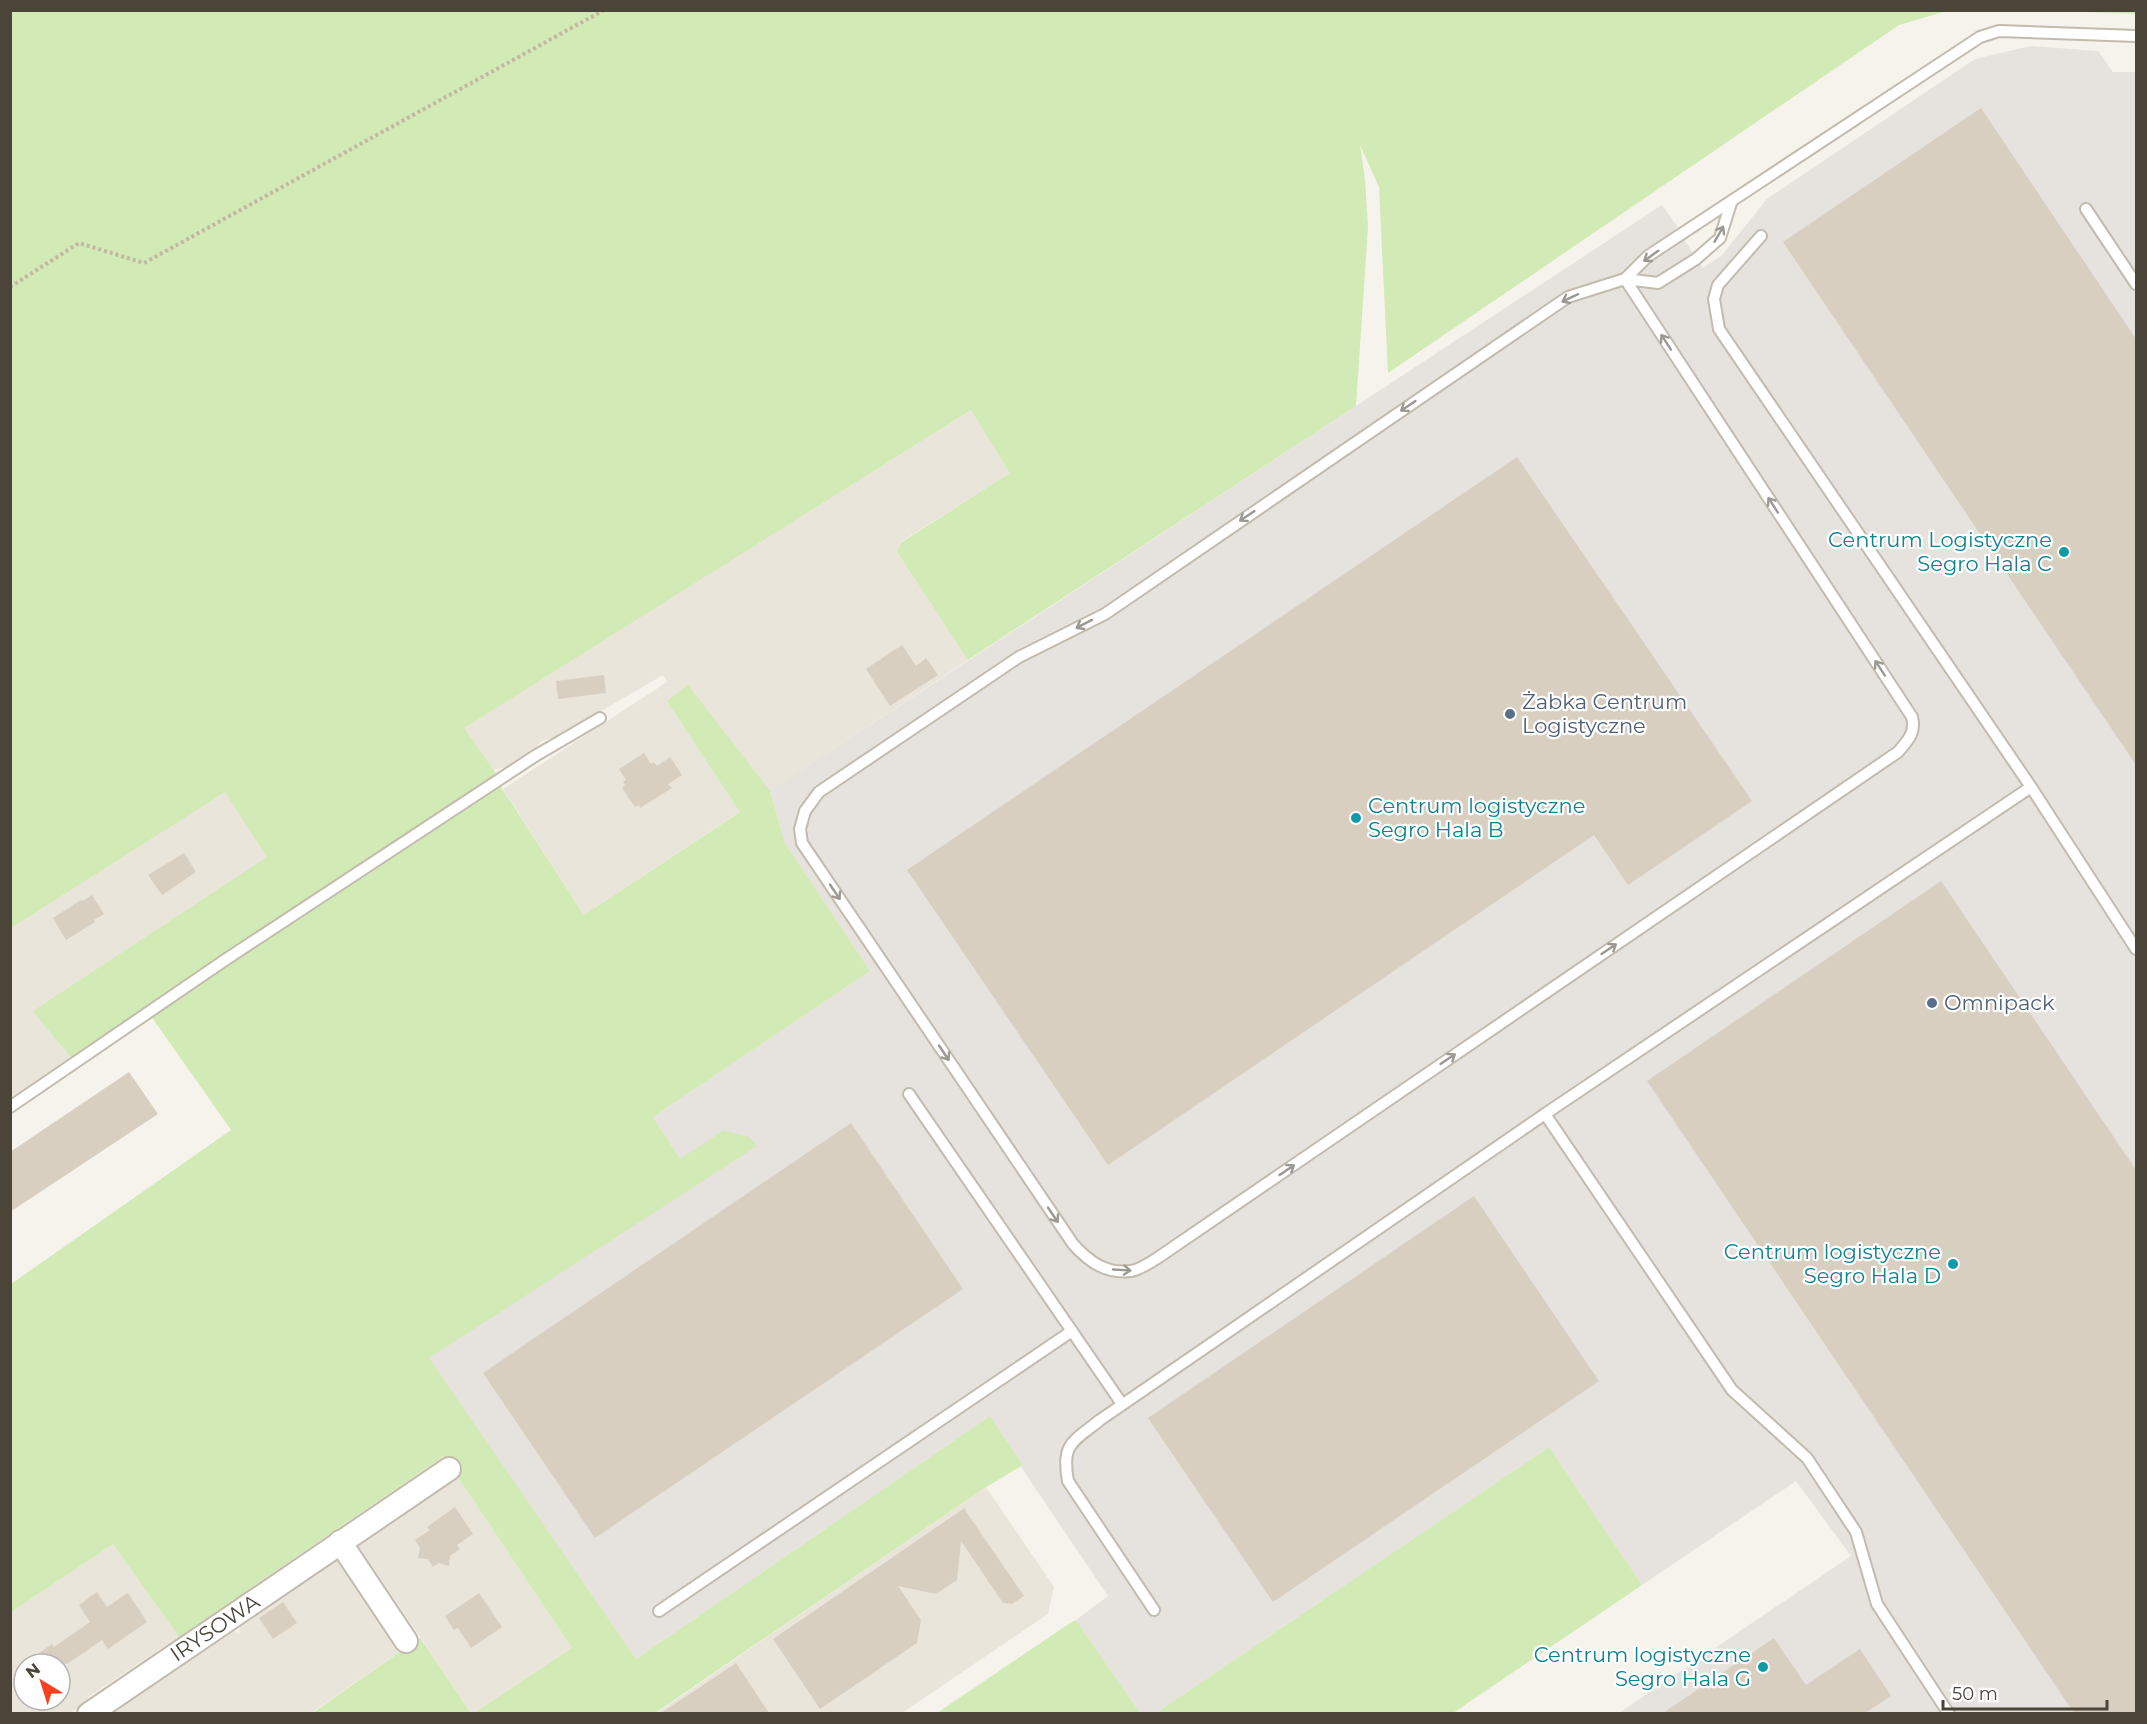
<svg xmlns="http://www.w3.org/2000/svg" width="2147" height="1724" font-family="Montserrat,sans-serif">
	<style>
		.residential { fill: #eae5da; fill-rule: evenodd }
		.industrial { fill: #e6e2dd }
		.green { fill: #d2eab5 }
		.building { fill: #d8cfc1 }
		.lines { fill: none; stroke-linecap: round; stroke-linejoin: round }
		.lane-casing { stroke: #c2bbae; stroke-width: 14 }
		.street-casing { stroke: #c2bbae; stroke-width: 26 }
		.path { stroke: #c4b79f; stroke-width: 4; stroke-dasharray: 3 3; stroke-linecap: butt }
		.lane { stroke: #fff; stroke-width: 10 }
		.street { stroke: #fff; stroke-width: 22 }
		.oneway { stroke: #9c9892 }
		.culture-dot { fill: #0f9aa8; stroke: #fff; stroke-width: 2 }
		.service-dot { fill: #5c6f8a; stroke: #fff; stroke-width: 2 }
		.labels { text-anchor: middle; stroke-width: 4.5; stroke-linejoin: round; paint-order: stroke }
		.culture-label { font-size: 21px; fill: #0d838f; stroke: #fff; text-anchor: end }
		.service-label { font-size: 21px; fill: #4e5e75; stroke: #fff; text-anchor: start }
		.street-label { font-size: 21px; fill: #4b4439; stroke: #fff }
	</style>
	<rect width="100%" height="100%" fill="#f6f3ec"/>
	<g class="residential">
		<polygon points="971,410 1011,473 902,541 897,552 968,660 584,915 503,789 667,682 663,675 559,736 541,741 536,749 511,766 493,770 463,728"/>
		<polygon points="225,791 268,857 34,1011 71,1058 11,1099 11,928"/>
		<polygon points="459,1478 572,1648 474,1713 471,1713 358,1545"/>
		<polygon points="986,1487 1054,1587 1048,1614 902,1713 655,1714"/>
		<path d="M 113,1543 L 179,1637 L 88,1697 L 86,1703 L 70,1713 L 11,1714 L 11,1612 ZM 24,1664 L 60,1664 L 60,1700 L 24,1700 Z"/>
		<polygon points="335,1558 398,1653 311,1713 104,1714 228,1630 239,1633 241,1620"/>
	</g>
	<polygon class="industrial" points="2031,46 2098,51 2113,72 2136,72 2136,1713 1619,1713 1851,1556 1796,1481 1642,1585 1549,1447 1156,1713 1140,1713 1076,1620 1108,1596 1021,1467 1023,1465 990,1416 636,1659 480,1433 380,1363 680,1159 653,1117 870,971 785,843 770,791 1662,205 1677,226 1676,228 1703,268 1722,255 1767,199 1975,59"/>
	<g class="green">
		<polygon points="11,11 1947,11 1899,25 1388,373 1379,187 1360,145 1365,179 1368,227 1356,406 968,660 897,552 902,542 1010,473 971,410 464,728 497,775 71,1058 33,1011 267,857 225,792 11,928"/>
		<polygon points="2059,11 2136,11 2136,14"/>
		<polygon points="688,685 770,791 785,843 870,971 653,1117 680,1159 723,1131 748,1136 757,1146 429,1358 636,1659 990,1416 1023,1465 986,1487 655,1713 474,1713 572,1648 444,1456 179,1637 113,1544 11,1612 11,1284 231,1130 151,1016 499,784 584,915 740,812 667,701"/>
		<polygon points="1549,1447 1642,1585 1453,1713 1156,1713"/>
		<polygon points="1076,1620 1140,1713 937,1713 1070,1623"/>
		<polygon points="420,1638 471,1713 311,1714"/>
	</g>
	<g class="building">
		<polygon points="1981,108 2136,339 2136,765 1783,242"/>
		<polygon points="1517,457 1752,801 1628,885 1594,835 1108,1165 907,870"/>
		<polygon points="902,645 916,666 926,658 938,675 890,706 866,669"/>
		<polygon points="604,675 606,693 558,699 556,681"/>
		<polygon points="644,753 651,764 654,762 657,766 670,757 682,775 668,784 672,788 640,808 639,805 635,807 622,788 625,785 623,782 626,780 619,769"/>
		<polygon points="184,853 196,872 162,895 148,875"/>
		<polygon points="1941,881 2136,1170 2136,1713 2074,1713 1647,1081"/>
		<polygon points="92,895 104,914 94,920 95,922 66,940 53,918 81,900 83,901"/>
		<polygon points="129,1072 158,1114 10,1212 10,1152"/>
		<polygon points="851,1123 963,1289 595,1538 483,1373"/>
		<polygon points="1474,1196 1599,1381 1273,1602 1148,1418"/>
		<polygon points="455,1507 473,1534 457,1545 460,1549 450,1556 449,1566 439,1563 433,1567 428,1559 418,1558 420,1548 415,1540 430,1530 427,1527"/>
		<polygon points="966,1507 965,1510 1024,1596 1012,1604 1003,1603 961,1541 957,1580 936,1594 898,1586 921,1620 917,1643 820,1709 773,1639"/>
		<polygon points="97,1592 107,1607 128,1593 147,1622 108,1649 102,1640 67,1664 24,1664 52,1644 54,1647 90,1622 79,1605"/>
		<polygon points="479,1593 502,1627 471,1648 458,1628 454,1630 445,1616"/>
		<polygon points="283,1602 297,1623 273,1639 259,1618"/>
		<polygon points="1774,1638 1806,1685 1860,1649 1891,1696 1865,1713 1663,1713"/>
		<polygon points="736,1663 769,1713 661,1713"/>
	</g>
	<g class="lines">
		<defs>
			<g id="lane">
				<polyline points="2086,209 2136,284"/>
				<polyline points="1761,236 1718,285 1714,299 1719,329 2031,787 2136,949"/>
				<path d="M 1625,279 L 1912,717 C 1916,733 1908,740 1898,752 L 1156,1259 C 1149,1263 1139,1270 1131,1271 C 1106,1274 1089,1262 1073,1244 L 802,843 L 800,829 L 805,811 L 819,792 L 1019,657 L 1105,614 L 1568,297 L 1625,279 L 1658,283 L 1696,259 L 1720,238 L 1731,203"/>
				<polyline points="1625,279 1648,256 1980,37 1999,31 2136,36"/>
				<polyline points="909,1094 1122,1404"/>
				<polyline points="10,1107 225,960 535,756 600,718"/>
				<path d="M 1154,1610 L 1068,1481 C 1061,1443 1073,1442 1100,1420 L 1545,1114"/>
				<polyline points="659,1611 1072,1331"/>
				<polyline points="1949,1714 1877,1604 1856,1532 1807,1458 1732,1390 1545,1114 2031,787"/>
			</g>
			<g id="street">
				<polyline points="340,1542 406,1641"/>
				<polyline points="89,1714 449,1469"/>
			</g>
		</defs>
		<use href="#lane" class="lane-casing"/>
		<use href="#street" class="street-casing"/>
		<polyline class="path" points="10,287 79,243 144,263 604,10"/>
		<use href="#lane" class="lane"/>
		<use href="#street" class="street"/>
	</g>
	<defs><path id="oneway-shaft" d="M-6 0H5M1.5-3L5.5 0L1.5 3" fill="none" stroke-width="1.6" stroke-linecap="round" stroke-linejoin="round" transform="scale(1.5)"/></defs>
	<g class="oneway">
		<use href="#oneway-shaft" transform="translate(1719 234) rotate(-60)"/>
		<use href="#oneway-shaft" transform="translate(1651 256) rotate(144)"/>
		<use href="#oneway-shaft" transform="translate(1570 298) rotate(155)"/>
		<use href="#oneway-shaft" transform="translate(1666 342) rotate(-123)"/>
		<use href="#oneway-shaft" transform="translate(1408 406) rotate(146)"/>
		<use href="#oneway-shaft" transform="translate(1773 505) rotate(-123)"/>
		<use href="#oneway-shaft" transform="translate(1247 516) rotate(146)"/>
		<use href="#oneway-shaft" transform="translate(1084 624) rotate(153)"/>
		<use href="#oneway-shaft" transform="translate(1880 668) rotate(-123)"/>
		<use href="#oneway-shaft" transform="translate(835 892) rotate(56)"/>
		<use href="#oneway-shaft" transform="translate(1609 949) rotate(-34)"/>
		<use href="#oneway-shaft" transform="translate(944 1053) rotate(56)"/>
		<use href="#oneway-shaft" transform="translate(1448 1059) rotate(-34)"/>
		<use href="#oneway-shaft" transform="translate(1287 1170) rotate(-34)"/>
		<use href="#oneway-shaft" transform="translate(1053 1215) rotate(56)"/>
		<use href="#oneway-shaft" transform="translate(1122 1270) rotate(3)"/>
	</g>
	<g class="culture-dot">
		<circle cx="2064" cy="552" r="6"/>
		<circle cx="1356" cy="818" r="6"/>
		<circle cx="1953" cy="1264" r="6"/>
		<circle cx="1763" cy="1667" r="6"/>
	</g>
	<g class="service-dot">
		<circle cx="1510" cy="714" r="6"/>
		<circle cx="1932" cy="1003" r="6"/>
	</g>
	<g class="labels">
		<g class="culture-label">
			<text x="2052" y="547">Centrum Logistyczne<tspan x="2052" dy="24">Segro Hala C</tspan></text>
			<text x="1368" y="813" text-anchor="start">Centrum logistyczne<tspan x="1368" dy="24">Segro Hala B</tspan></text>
			<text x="1941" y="1259">Centrum logistyczne<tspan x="1941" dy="24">Segro Hala D</tspan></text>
			<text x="1751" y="1662">Centrum logistyczne<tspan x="1751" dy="24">Segro Hala G</tspan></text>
		</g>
		<g class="service-label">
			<text x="1522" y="709">Żabka Centrum<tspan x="1522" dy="24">Logistyczne</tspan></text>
			<text x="1944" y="1010">Omnipack</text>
		</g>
		<g class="street-label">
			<text transform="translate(215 1628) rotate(-34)" y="7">IRYSOWA</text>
		</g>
	</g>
	<rect width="2147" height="1724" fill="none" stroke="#4b4439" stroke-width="24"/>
	<g transform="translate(42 1682) rotate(322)"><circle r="28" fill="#ffffff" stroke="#b7b4b0" stroke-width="1.5"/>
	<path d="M0-4.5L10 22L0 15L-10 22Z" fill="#fc3f1d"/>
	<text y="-9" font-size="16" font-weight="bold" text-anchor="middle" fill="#4b4439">N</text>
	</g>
	<path d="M1943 1700v9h164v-9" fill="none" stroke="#4b4439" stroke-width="3"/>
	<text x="1952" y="1700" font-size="18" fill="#4b4439" stroke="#ffffff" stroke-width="4.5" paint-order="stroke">50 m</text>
</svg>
